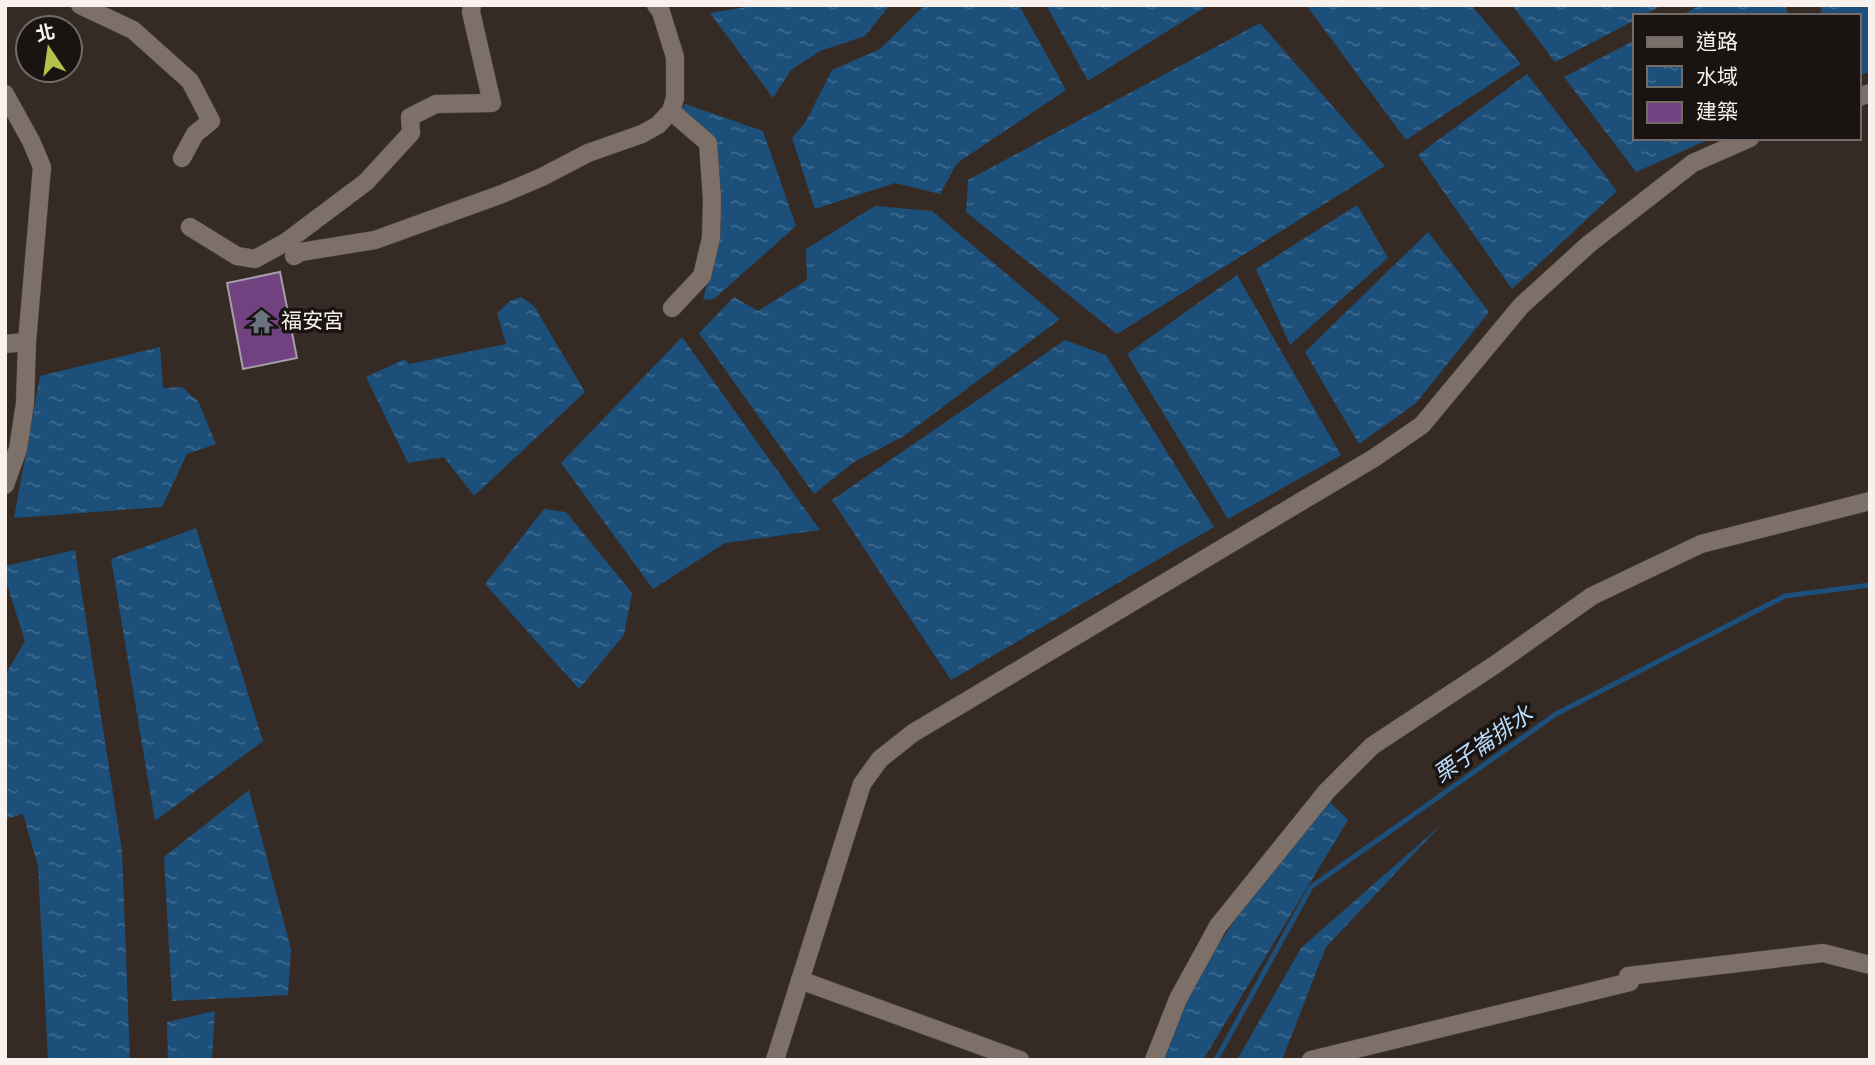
<svg xmlns="http://www.w3.org/2000/svg" width="1875" height="1065" font-family="'Source Sans 3','Noto Sans TC',sans-serif">
	<style>
		.water { fill: url(#water-ripples) }
		.lines { fill: none; stroke-linecap: round; stroke-linejoin: round }
		.stream { stroke: #1c507b; stroke-width: 5 }
		.building { fill: #714180; stroke: #a59da8; stroke-width: 2 }
		.street-casing { stroke: #514843; stroke-width: 19 }
		.street { stroke: #7c7068; stroke-width: 18 }
		.labels { text-anchor: middle; stroke-width: 7; stroke-linejoin: round; paint-order: stroke }
		.poi-label { font-size: 21px; fill: #f8f1ed; stroke: #191411; text-anchor: start }
		.water-label { font-size: 23px; font-style: italic; fill: #badcfb; stroke: #191411 }
	</style>
	<defs>
		<pattern id="water-ripples" width="26" height="14" patternUnits="userSpaceOnUse" patternTransform="scale(1.75)"><rect width="26" height="14" fill="#1c507b"/><path d="M2 4q2-2 4 0t4 0M15 11q2-2 4 0t4 0" fill="none" stroke="#3e6a8e"/></pattern>
	</defs>
	<rect width="100%" height="100%" fill="#352a24"/>
	<g class="water">
		<polygon points="758,5 890,5 865,36 820,51 791,70 773,98 710,13"/>
		<polygon points="925,5 1019,5 1066,90 957,163 940,194 895,183 815,209 792,138 806,121 832,70 880,49"/>
		<polygon points="1046,5 1209,5 1088,81"/>
		<polygon points="1306,5 1471,5 1521,64 1406,140"/>
		<polygon points="1512,5 1663,5 1642,16 1635,16 1635,20 1555,62"/>
		<polygon points="1700,5 1785,5 1789,16 1680,16"/>
		<polygon points="1820,5 1870,5 1870,72 1859,75 1859,16 1822,16"/>
		<polygon points="1260,23 1385,166 1117,334 966,212 968,180"/>
		<polygon points="1635,40 1635,138 1712,138 1636,172 1564,77"/>
		<polygon points="1527,74 1617,191 1512,289 1418,155"/>
		<polygon points="685,104 763,131 796,226 714,299 703,300 712,263 709,157 679,113"/>
		<polygon points="1357,205 1388,258 1290,345 1256,269"/>
		<polygon points="875,206 932,211 1060,319 904,436 854,462 814,494 699,333 734,297 758,311 807,280 806,249"/>
		<polygon points="1428,232 1489,312 1416,403 1359,444 1305,352"/>
		<polygon points="1237,275 1341,455 1228,519 1127,354"/>
		<polygon points="521,297 534,306 585,392 474,496 444,457 408,463 366,377 405,359 409,364 506,344 497,313 510,301"/>
		<polygon points="682,337 820,530 725,543 653,589 561,463"/>
		<polygon points="1065,340 1106,355 1214,527 951,680 832,500"/>
		<polygon points="160,347 163,388 182,387 198,401 216,444 187,454 162,507 14,518 40,376"/>
		<polygon points="544,509 566,512 632,593 624,635 579,689 485,584"/>
		<polygon points="196,528 263,741 155,821 111,559"/>
		<polygon points="75,550 122,851 130,1060 48,1060 38,866 23,814 5,819 5,675 25,641 5,578 5,566"/>
		<polygon points="249,790 291,949 288,995 172,1001 164,857"/>
		<polygon points="1329,801 1348,820 1203,1060 1159,1060 1196,977 1253,894"/>
		<polygon points="1441,825 1326,947 1282,1060 1237,1060 1301,948"/>
		<polygon points="215,1011 212,1060 168,1060 167,1022"/>
	</g>
	<g class="lines">
		<polyline class="stream" points="1216,1060 1311,887 1556,714 1785,596 1870,585"/>
	</g>
	<polygon class="building" points="280,272 297,358 243,369 227,283"/>
	<g class="lines">
		<defs>
			<g id="street">
				<polyline points="80,5 133,30 190,81 211,121 195,134 182,158"/>
				<polyline points="5,94 31,141 42,167 27,342 25,403 18,449 5,485"/>
				<polyline points="1859,97 1870,93"/>
				<polyline points="671,111 708,143 712,199 711,238 702,276 672,308"/>
				<polyline points="190,227 237,256 255,259 286,242 366,182 411,133 410,117 436,104 492,103 471,12 472,5"/>
				<polyline points="294,256 301,252 375,240 502,194 542,177 588,153 642,134 658,125 671,111 675,98 675,57 661,12 656,5"/>
				<polyline points="5,344 25,342"/>
				<polyline points="1628,976 1823,953 1870,965"/>
				<polyline points="800,980 1020,1060"/>
				<polyline points="775,1060 862,784 880,759 913,733 1374,458 1422,425 1521,306 1589,244 1693,163 1750,138"/>
				<polyline points="1154,1060 1178,999 1218,926 1327,791 1372,746 1496,664 1592,596 1701,544 1870,501"/>
				<polyline points="1311,1060 1630,982"/>
			</g>
		</defs>
		<use href="#street" class="street-casing"/>
		<use href="#street" class="street"/>
	</g>
	<defs>
		<symbol id="temple-bare" viewBox="-9 -9 18 18"><path d="M0-6L5-2H3V0L6.5 2.5H4V6H1.5V3h-3V6H-4V2.5H-6.5L-3 0V-2H-5Z" fill="#6b7280" stroke="#191411" stroke-width="2.5" paint-order="stroke"/></symbol>
	</defs>
	<g fill-rule="evenodd">
		<use href="#temple-bare" x="244" y="304" width="35" height="35"/>
	</g>
	<g class="labels">
		<g class="poi-label">
			<text x="281" y="328">福安宮</text>
		</g>
		<g class="water-label">
			<text transform="translate(1483 744) rotate(-35)" y="8">栗子崙排水</text>
		</g>
	</g>
	<rect width="1875" height="1065" fill="none" stroke="#f8f1ed" stroke-width="14"/>
	<rect x="1633" y="14" width="228" height="126" fill="#191411" stroke="#726c69" stroke-width="2"/>
	<rect x="1647" y="37" width="35" height="10" fill="#7c7068" stroke="#726c69" stroke-width="2"/>
	<text x="1696" y="49" font-size="21" fill="#f8f1ed">道路</text>
	<rect x="1647" y="66" width="35" height="21" fill="url(#water-ripples)" stroke="#726c69" stroke-width="2"/>
	<text x="1696" y="84" font-size="21" fill="#f8f1ed">水域</text>
	<rect x="1647" y="102" width="35" height="21" fill="#714180" stroke="#726c69" stroke-width="2"/>
	<text x="1696" y="119" font-size="21" fill="#f8f1ed">建築</text>
	<g transform="translate(49 49) rotate(347)"><circle r="33" fill="#191411" stroke="#726c69" stroke-width="2"/>
	<path d="M0-5L12 26L0 18L-12 26Z" fill="#b2c34c"/>
	<text y="-10" font-size="19" font-weight="bold" text-anchor="middle" fill="#f8f1ed">北</text>
	</g>
</svg>
